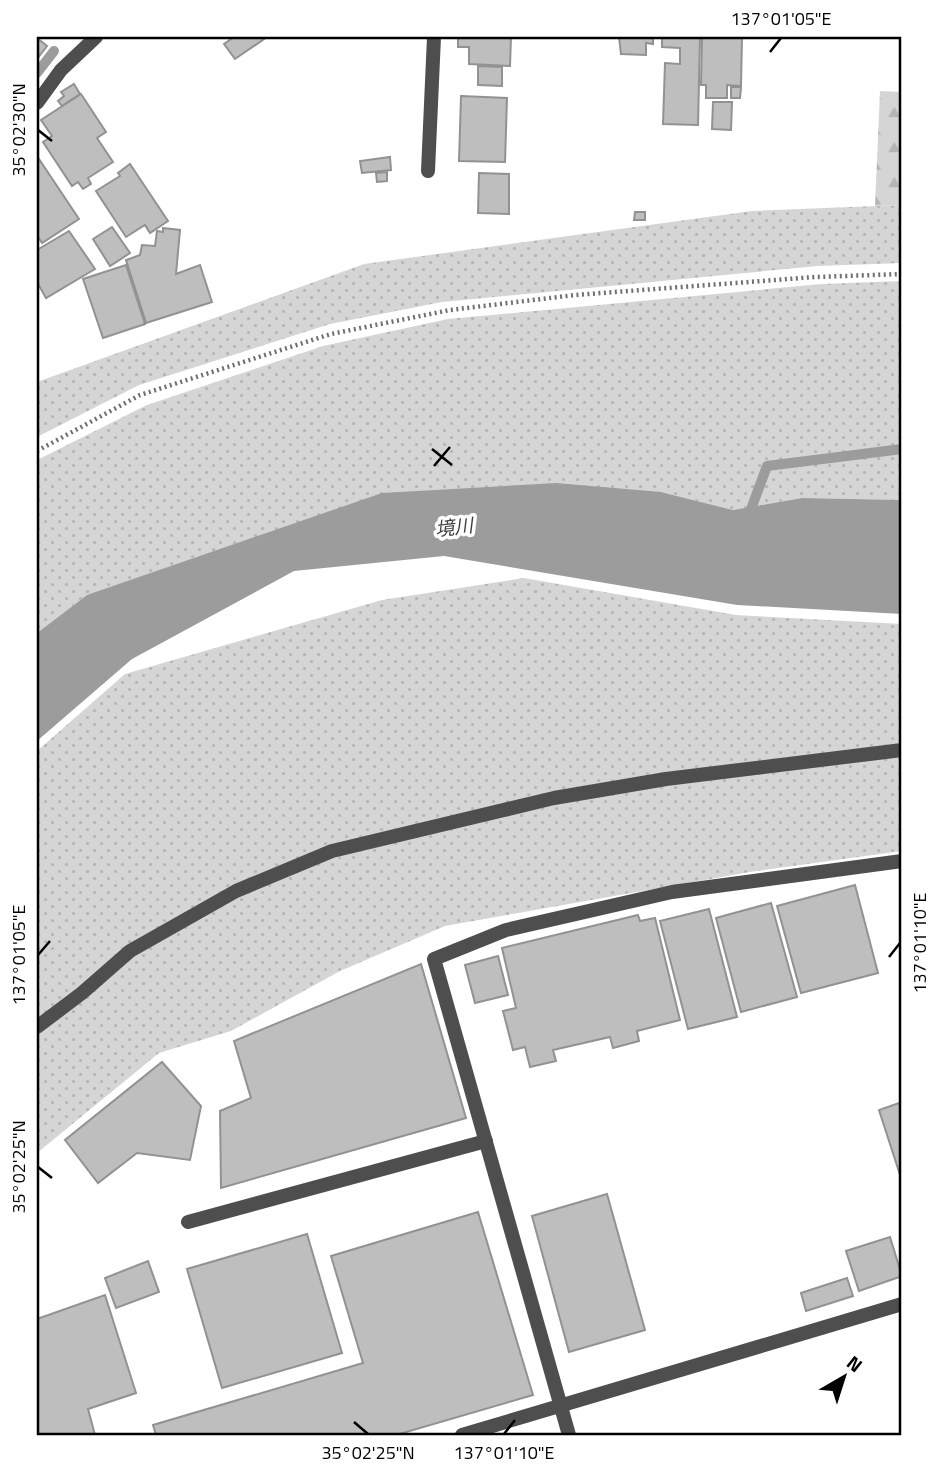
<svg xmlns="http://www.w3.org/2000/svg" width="939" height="1472" font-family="'Titillium Web','Noto Sans JP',sans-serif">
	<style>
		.grass { fill: url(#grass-dots) }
		.forest { fill: url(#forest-firs) }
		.water { fill: #9c9c9c }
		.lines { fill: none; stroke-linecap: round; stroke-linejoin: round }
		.stream { stroke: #9c9c9c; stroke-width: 10 }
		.building { fill: #bebebe; stroke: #929292; stroke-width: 2 }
		.path { stroke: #707070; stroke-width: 4.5; stroke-dasharray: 2 3.5; stroke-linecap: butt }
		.service { stroke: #4e4e4e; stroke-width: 14 }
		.minor { stroke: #4e4e4e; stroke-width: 14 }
		.ticks { fill: none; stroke: #000; stroke-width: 2.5 }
		.labels { text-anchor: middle; stroke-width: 7; stroke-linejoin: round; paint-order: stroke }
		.water-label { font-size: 19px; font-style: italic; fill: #3d3d3d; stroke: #fff }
		.neatline { fill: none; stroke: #000; stroke-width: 2.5 }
		.ticks-label { font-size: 18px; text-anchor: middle; fill: #000 }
	</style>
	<defs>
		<pattern id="grass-dots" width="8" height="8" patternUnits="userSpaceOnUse" patternTransform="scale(1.75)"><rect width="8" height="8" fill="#d5d5d5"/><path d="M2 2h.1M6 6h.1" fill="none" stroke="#b5b5b5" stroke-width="1.8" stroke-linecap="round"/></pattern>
		<pattern id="forest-firs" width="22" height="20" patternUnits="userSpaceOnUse" patternTransform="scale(1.75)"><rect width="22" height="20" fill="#d5d5d5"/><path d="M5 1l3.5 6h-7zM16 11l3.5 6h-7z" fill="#b5b5b5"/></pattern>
	</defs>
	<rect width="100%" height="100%" fill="#fff"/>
	<g class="grass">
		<polygon points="902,205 902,263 818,266 442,302 330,324 139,385 37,437 37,382 364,264 752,211"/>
		<polygon points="902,281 902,500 802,498 733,510 661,492 87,595 37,633 37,460 147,405 323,346 448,319 822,284"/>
		<polygon points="524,578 736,615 902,624 902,851 750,872 445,926 340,971 231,1031 159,1053 37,1153 37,751 125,674 382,600"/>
	</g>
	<polygon class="forest" points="880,91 902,92 902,205 875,206"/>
	<polygon class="water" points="556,483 661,492 733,510 802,498 902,500 902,614 737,605 444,556 294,571 132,659 37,741 37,633 87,595 382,493"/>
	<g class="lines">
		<g class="stream">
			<polyline points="37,73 54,51"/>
			<polyline points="747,520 767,466 902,449"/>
		</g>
	</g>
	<g class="building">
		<polygon points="234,37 267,37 235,59 224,44"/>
		<polygon points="458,37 511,37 510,66 469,64 469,47 458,47"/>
		<polygon points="619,37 653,37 653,44 646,43 646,55 621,54"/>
		<polygon points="662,37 700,37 698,125 663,124 665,63 680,64 680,48 662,47"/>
		<polygon points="702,37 742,37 741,86 727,85 727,98 706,98 706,85 701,85"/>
		<polygon points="37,38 47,46 37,59"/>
		<polygon points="478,66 502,67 502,86 478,85"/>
		<polygon points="74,84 80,94 62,106 58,101 64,96 61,92"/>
		<polygon points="731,87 741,87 740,98 731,98"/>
		<polygon points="81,94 106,132 97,138 113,162 88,178 91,184 83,189 78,182 72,186 43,142 52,136 41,120"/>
		<polygon points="461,96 507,98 505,162 459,161"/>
		<polygon points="713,102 732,102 731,130 712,129"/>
		<polygon points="37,156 79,219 42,243 37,235"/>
		<polygon points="390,157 391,170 362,173 360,161"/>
		<polygon points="130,164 168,221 150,233 145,225 126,237 96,191 120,176 118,173"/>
		<polygon points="387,172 387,181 377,182 376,173"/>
		<polygon points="479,173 509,174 509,214 478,213"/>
		<polygon points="635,212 645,212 645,220 634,220"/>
		<polygon points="112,227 130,253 110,266 93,239"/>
		<polygon points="163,228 180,230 176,274 200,265 212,302 146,323 126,260 140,255 142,245 155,246 157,231 163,232"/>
		<polygon points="69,231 95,269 46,298 37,282 37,250"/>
		<polygon points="126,265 145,324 103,338 83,279"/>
		<polygon points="855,885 878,973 801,993 777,906"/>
		<polygon points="771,903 797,997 741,1012 716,918"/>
		<polygon points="709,909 737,1017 688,1029 660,921"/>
		<polygon points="638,915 640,921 655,918 680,1020 637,1031 639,1041 613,1048 610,1037 553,1050 556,1061 530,1067 525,1047 513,1050 503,1011 516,1008 502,948"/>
		<polygon points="498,956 508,995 475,1003 465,965"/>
		<polygon points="421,964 466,1118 221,1188 220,1111 251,1098 234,1041"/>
		<polygon points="162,1062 201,1106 190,1160 137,1153 98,1183 65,1140"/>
		<polygon points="902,1102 902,1181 879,1110"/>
		<polygon points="607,1194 645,1330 569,1352 532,1216"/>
		<polygon points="478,1212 533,1395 396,1435 156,1435 153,1425 363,1363 331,1256"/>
		<polygon points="307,1234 342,1353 222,1388 187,1269"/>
		<polygon points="890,1237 902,1276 859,1291 846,1251"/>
		<polygon points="148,1261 159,1292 116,1308 105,1278"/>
		<polygon points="847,1278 853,1296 806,1311 801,1293"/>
		<polygon points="105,1295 136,1393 88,1409 95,1435 37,1435 37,1319"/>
	</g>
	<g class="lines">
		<polyline class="path" points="37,451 140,395 331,334 450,310 575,295 815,277 902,274"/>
		<polyline class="service" points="428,171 434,37"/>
		<g class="minor">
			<polyline points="37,103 61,70 96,37"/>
			<polyline points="37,1027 82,993 130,951 236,891 332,851 554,798 666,779 902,750"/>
			<polyline points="188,1222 486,1141"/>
			<polyline points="462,1435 902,1304"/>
			<polyline points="569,1435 434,959 506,930 672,892 902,861"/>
		</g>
	</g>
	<path class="ticks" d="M 770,52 L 781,38M 38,130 L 52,141M 432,449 L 452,465M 434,466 L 450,447M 38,955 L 50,941M 889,957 L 900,943M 38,1167 L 52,1178M 354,1422 L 368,1434M 504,1434 L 515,1420"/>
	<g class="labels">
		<g class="water-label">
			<text transform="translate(454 527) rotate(-7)" y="7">境川</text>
		</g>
	</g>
	<rect width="939" height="1472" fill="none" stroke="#ffffff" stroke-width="77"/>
	<g transform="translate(844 1377) rotate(39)" stroke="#ffffff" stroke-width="5" paint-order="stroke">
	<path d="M0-5L12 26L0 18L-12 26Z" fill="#000000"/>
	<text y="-10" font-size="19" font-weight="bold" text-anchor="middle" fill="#000000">N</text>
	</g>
	<rect x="38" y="38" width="862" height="1396" class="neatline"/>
	<g class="ticks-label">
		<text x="781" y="25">137°01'05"E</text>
		<text transform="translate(19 130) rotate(-90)" y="6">35°02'30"N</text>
		<text transform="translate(920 943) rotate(-90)" y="6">137°01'10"E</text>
		<text transform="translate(19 955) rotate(-90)" y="6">137°01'05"E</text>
		<text transform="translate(19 1167) rotate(-90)" y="6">35°02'25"N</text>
		<text x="368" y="1459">35°02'25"N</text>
		<text x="504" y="1459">137°01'10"E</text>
	</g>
</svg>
